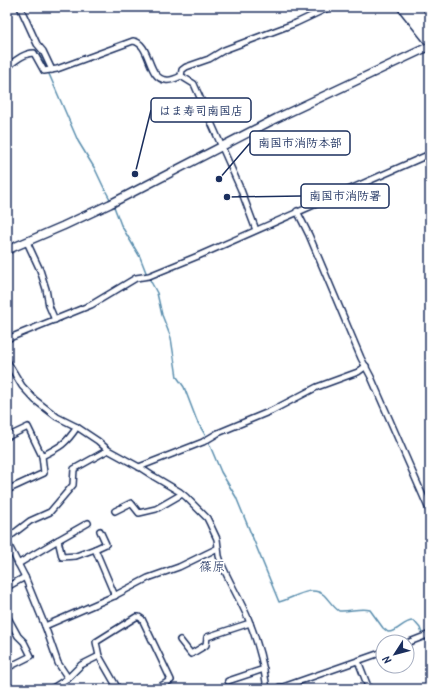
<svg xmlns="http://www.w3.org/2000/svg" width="437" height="696" font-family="Kalam,'Klee One',sans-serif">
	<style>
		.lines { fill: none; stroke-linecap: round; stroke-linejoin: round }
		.stream { stroke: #5a8eae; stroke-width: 1.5 }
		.street-casing { stroke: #1b2f5e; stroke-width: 8 }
		.secondary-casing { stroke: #1b2f5e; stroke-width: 10 }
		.highway-casing { stroke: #1b2f5e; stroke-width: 13 }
		.street { stroke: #fff; stroke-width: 5 }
		.secondary { stroke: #fff; stroke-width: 7 }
		.highway { stroke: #fff; stroke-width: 10 }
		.labels { text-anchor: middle; stroke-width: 3.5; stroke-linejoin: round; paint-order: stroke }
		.quarter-label { font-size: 13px; fill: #1b2f5e; stroke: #fff }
		.leader { fill: none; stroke: #1b2f5e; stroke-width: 1.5 }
		.callout-dot { fill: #1b2f5e; stroke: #fff; stroke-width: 1.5 }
		.callout { fill: #fff; stroke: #1b2f5e; stroke-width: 1.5 }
		.callout-label { font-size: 12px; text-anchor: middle; font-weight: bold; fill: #1b2f5e }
	</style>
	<rect width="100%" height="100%" fill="#fff"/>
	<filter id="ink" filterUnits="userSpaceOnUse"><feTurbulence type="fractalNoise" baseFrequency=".025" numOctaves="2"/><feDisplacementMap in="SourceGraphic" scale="8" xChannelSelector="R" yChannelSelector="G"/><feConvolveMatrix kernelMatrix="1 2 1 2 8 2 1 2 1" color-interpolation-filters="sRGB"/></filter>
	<g filter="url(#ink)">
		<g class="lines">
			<g class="stream">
				<path d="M 7,63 C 16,57 24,50 36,50 L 46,67"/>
				<polyline points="49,74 78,141 95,169 104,188 111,201"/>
				<polyline points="113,204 121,225 140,257 147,275"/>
				<polyline points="149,278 157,293 162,315 171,338 177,377 184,387 197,421 207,438"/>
				<path d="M 208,441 L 221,472 L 236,497 L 279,602 C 293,599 310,584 324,595 C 329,600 333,607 339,611 C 350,612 360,607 370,610 L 383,628 L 388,632 C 399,632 403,620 414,621 L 420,628 L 424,639 L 430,644"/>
			</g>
			<defs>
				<g id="street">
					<polyline points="20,7 37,44 43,51 52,70"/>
					<path d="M 7,67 C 15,61 24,53 34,53 L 44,71 L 57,69 L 133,41 C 151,43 147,79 166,80 C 171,81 177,78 181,76"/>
					<polyline points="181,76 194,84 241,190 256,230"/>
					<polyline points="181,76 182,70 186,67 209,59 224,50 296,23 330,7"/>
					<polyline points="297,211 309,235 361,358 371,377 430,512"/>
					<polyline points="27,242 40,270 46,289 49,306 55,320"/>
					<polyline points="7,339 91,305 136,278 149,276 198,256 430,154"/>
					<path d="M 7,361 L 22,386 L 35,400 L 57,417 L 77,427 L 98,441 L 108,450 L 139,467 L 153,476 L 180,492 L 186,497 L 207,518 L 210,524 L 217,539 L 219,556 L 222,565 C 230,583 240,600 248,618 C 257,640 264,665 267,689"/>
					<path d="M 7,437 L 28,427 L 42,456 C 60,447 66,444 77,427"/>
					<polyline points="139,467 203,442 218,433 271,411 317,387 358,372 366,366"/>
					<polyline points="7,490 44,473 42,456"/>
					<polyline points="115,511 131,503 139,513 156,509 182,494"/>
					<polyline points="7,537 13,534 30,521 50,512 73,485 74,469 108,450"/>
					<polyline points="58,540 88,523"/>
					<polyline points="7,542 25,577 45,626 58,663 68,678"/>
					<polyline points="95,549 106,544 100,531"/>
					<polyline points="18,564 58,540 62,557 76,556 95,549 115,596"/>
					<polyline points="7,587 25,577"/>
					<polyline points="7,616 18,636 24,642 31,656 7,668"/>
					<polyline points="45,626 112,597 148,578 179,567 218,548"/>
					<polyline points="180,640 191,654 206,645 207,637 250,623"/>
					<polyline points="407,643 430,634"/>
					<polyline points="99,656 96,642 136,617 139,617 142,619 171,680 156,689"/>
					<polyline points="358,661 369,689"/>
					<polyline points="228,681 264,669"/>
					<polyline points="280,688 383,652"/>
					<polyline points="51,689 68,678 81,665 99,656 118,689"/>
				</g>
				<g id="secondary">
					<polyline points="7,250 63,226 110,204 277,118 430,46"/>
					<polyline points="279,689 280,688"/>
				</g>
				<g id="highway">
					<polyline points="403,7 430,41"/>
					<polyline points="414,7 430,28"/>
				</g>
			</defs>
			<use href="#street" class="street-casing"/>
			<use href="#secondary" class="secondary-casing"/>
			<use href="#highway" class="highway-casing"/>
			<use href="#street" class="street"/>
			<use href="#secondary" class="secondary"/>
			<use href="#highway" class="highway"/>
		</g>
	</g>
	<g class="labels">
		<g class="quarter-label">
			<text x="212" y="571">篠原</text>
		</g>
	</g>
	<path class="leader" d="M135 174L151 110M219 179L250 143M227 197L301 196"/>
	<g class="callout-dot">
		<circle cx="135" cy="174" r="4"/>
		<circle cx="219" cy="179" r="4"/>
		<circle cx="227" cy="197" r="4"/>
	</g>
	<g class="callout">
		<rect x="151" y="98" width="100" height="24" rx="4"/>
		<rect x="250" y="131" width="100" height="24" rx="4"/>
		<rect x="301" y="184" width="88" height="24" rx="4"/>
	</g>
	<g class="callout-label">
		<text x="201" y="115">はま寿司南国店</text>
		<text x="300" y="147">南国市消防本部</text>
		<text x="345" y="200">南国市消防署</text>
	</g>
	<rect width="437" height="696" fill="none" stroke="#fff" stroke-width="24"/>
	<rect x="12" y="12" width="413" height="672" fill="none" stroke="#1b2f5e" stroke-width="1.5" filter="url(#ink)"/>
	<g transform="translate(395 654) rotate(234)"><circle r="19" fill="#ffffff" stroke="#a4acbf"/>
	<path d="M0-3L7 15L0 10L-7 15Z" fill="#1b2f5e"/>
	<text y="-6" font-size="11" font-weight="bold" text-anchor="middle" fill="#1b2f5e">N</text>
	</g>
</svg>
